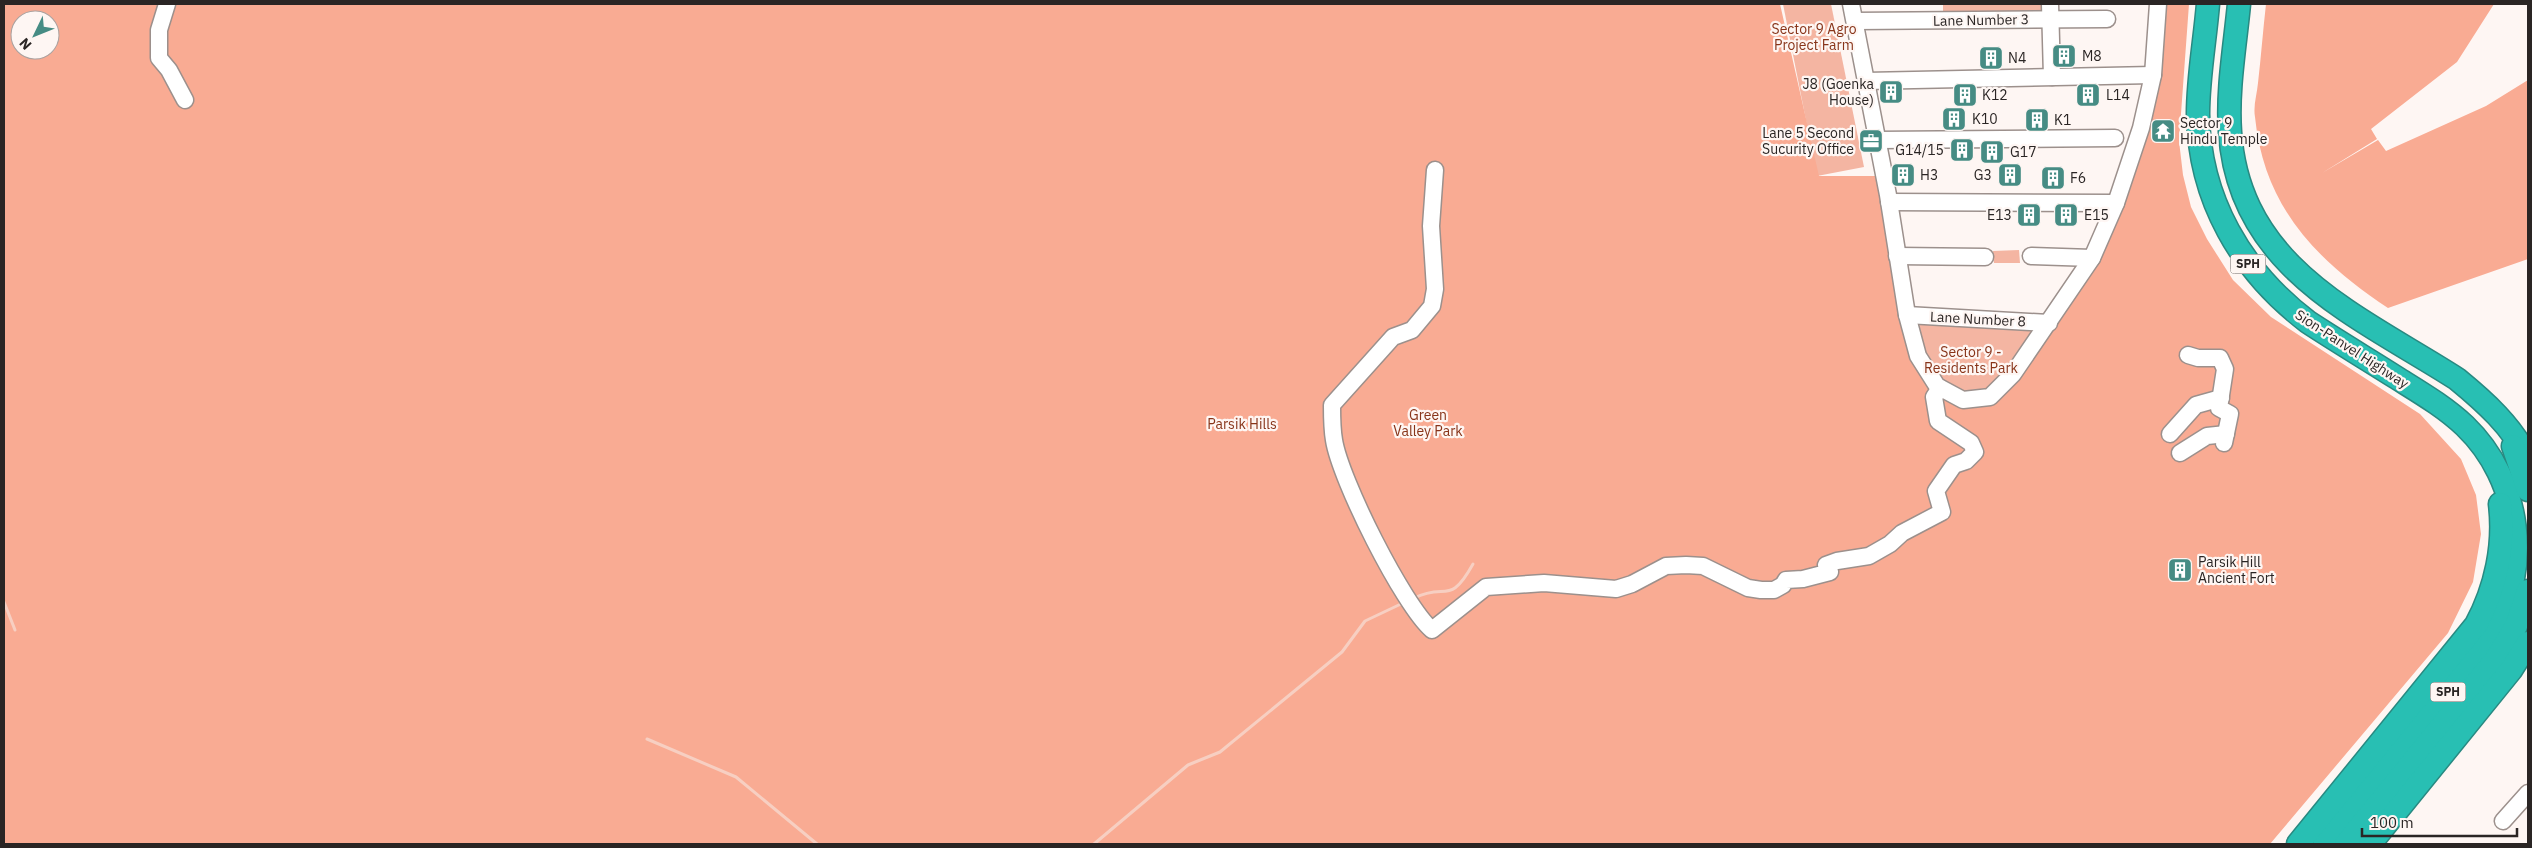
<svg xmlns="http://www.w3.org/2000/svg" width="2532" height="848" font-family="'IBM Plex Sans',sans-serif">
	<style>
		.green { fill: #f4b5a2 }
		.forest { fill: #f9ab93; fill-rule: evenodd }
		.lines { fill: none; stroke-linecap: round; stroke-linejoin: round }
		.stream { stroke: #f7cfc2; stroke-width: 3 }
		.minor-casing { stroke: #9c908c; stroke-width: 19 }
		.highway-casing { stroke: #298981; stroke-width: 25 }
		.minor { stroke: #fff; stroke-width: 16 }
		.highway { stroke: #28bfb3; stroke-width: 22 }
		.labels { text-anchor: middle; stroke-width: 4.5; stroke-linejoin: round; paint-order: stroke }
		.shield { fill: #fef6f3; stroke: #6a6462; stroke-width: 1 }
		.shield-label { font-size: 12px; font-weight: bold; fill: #2a2524 }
		.street-label { font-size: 14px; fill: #2a2524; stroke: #fef6f3 }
		.park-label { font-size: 14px; fill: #883419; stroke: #fef6f3 }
		.poi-label { font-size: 14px; fill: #2a2524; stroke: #fef6f3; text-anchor: start }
	</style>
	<rect width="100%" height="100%" fill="#fef6f3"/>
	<g class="green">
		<polygon points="1783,4 1831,4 1864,167 1817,176"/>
		<rect x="1943" y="4" width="101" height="11"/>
		<polygon points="2019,250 2020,263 1994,263 1993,251"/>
		<path d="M 1919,324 L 2033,331 L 2010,365 L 1986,392 C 1979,392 1970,394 1963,393 C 1932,388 1924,349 1919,324 Z"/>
	</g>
	<g class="forest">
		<path d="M 4,4 L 1780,4 L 1819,176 L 1877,176 L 1901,316 L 1959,405 L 1989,385 L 2056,322 L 2122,204 L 2145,142 L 2155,4 L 2189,4 L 2179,141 L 2183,175 L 2191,207 L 2207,239 L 2233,280 L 2271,317 L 2420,414 L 2461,459 L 2476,495 L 2481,534 L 2473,582 L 2448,633 L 2270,844 L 4,844 ZM 20,20 L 50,20 L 50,50 L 20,50 Z"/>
		<path d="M 2266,4 L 2494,4 L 2457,62 L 2371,129 L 2377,139 L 2322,173 L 2378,140 L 2386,151 L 2486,106 L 2528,80 L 2528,259 L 2388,308 C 2316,260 2264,207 2255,117 C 2253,106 2257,94 2258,83 C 2261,57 2263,30 2266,4 Z"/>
	</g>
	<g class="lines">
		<g class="stream">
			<path d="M 1414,598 C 1447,582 1449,607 1473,564"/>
			<polyline points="4,602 15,630"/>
			<polyline points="647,739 736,777 817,844"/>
			<polyline points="1094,844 1188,765 1220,752 1342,652 1365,621 1403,603"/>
		</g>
		<defs>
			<g id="minor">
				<polyline points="167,4 159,30 159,58 169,70 185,100"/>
				<polyline points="1851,4 1888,195 1907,315 1918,356 1937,386 1963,400 1990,397 2013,374 2092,258 2116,203 2141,128 2153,75 2158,4"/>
				<polyline points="2050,4 2052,77"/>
				<polyline points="1855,21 2107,19"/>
				<polyline points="1866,81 2153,75"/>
				<polyline points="1877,140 2115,138"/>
				<path d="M 1435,170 L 1431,226 L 1435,289 L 1432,306 L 1412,330 L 1393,337 L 1332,405 C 1332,417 1332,429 1334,440 C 1340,479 1403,605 1432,630 L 1486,587 L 1544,583 L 1616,589 L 1632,584 L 1666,566 L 1686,565 L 1703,566 L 1748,588 L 1761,590 L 1774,590 L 1783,585 L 1786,580 L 1803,579 L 1830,572 L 1826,565 L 1837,561 L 1869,556 L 1890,544 L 1902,533 L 1942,512 L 1936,491 L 1954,465 L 1966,461 L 1975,452 L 1971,443 L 1938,421 L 1934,397 L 1940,388"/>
				<polyline points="1889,202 2116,203"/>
				<polyline points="1897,256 1985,257"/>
				<polyline points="2031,256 2092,258"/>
				<polyline points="1907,315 2049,323"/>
				<polyline points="2188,355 2198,358 2220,358 2225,369 2219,408 2230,414 2224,443"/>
				<polyline points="2170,434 2196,405 2221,398"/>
				<polyline points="2180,453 2207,436 2226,434"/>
				<polyline points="2503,821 2528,793"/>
			</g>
			<g id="highway">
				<path d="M 2208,4 C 2205,40 2198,78 2198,114 C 2199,199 2241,271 2308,322 C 2337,341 2367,359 2397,378 C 2421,393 2445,407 2465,426 C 2521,480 2532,568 2492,635 C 2473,666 2445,695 2422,724 C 2389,764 2357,804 2324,844"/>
				<path d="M 2239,4 C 2235,46 2227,90 2230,132 C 2239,268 2357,315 2457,379 C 2485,402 2512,426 2528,459"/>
				<polyline points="2513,446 2528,490"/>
				<path d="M 2298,844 L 2476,625 C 2496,588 2505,545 2500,504"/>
				<polyline points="2346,844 2496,659 2516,626 2528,591"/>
				<polyline points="2370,844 2511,670 2528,643"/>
			</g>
		</defs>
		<use href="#minor" class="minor-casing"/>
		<use href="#highway" class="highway-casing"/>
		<use href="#minor" class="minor"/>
		<use href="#highway" class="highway"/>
	</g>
	<defs>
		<symbol id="building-square" viewBox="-11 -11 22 22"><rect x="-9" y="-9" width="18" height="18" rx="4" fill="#468c84" stroke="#fef6f3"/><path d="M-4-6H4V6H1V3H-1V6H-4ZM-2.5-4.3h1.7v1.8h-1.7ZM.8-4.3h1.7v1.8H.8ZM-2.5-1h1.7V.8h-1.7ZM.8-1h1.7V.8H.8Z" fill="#fff"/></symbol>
		<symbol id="temple-square" viewBox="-11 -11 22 22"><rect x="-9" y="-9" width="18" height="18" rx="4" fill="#468c84" stroke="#fef6f3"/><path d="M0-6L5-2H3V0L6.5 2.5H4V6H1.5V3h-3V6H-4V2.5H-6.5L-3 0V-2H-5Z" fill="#fff"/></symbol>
		<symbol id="office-square" viewBox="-11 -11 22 22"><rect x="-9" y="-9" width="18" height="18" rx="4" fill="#468c84" stroke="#fef6f3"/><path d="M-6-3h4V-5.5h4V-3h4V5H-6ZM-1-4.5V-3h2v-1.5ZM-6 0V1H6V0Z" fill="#fff"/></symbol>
	</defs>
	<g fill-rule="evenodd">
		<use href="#building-square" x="2050" y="42" width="28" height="28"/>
		<use href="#building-square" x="1977" y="44" width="28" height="28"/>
		<use href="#building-square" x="1877" y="78" width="28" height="28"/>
		<use href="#building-square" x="1951" y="81" width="28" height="28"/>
		<use href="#building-square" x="2074" y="81" width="28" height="28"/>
		<use href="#building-square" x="1940" y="105" width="28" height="28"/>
		<use href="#building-square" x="2023" y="106" width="28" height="28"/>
		<use href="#temple-square" x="2149" y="117" width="28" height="28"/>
		<use href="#office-square" x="1857" y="127" width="28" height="28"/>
		<use href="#building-square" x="1948" y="136" width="28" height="28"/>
		<use href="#building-square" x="1978" y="138" width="28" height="28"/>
		<use href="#building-square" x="1889" y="161" width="28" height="28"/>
		<use href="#building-square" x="1996" y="161" width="28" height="28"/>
		<use href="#building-square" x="2039" y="164" width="28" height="28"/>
		<use href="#building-square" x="2015" y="201" width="28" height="28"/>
		<use href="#building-square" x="2052" y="201" width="28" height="28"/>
		<use href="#building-square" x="2166" y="556" width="28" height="28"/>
	</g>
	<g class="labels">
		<g class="shield">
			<rect x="2230.5" y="254.5" width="35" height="19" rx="4"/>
			<rect x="2430.5" y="682.5" width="35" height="19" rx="4"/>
		</g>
		<g class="shield-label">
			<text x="2248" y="268">SPH</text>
			<text x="2448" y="696">SPH</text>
		</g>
		<g class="street-label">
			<text transform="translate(1981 20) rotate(-1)" y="5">Lane Number 3</text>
			<text transform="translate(1978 319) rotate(3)" y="5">Lane Number 8</text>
			<text transform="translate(2352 349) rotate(33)" y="5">Sion-Panvel Highway</text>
		</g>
		<g class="park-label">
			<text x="1814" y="34">Sector 9 Agro<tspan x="1814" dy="16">Project Farm</tspan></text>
			<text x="1971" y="357">Sector 9 -<tspan x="1971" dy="16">Residents Park</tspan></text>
			<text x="1428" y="420">Green<tspan x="1428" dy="16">Valley Park</tspan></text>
			<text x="1242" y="429">Parsik Hills</text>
		</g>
		<g class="poi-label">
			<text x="2082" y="61">M8</text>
			<text x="2008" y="63">N4</text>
			<text x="1874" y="89" text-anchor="end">J8 (Goenka<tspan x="1874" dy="16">House)</tspan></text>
			<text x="1982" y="100">K12</text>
			<text x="2106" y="100">L14</text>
			<text x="1972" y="124">K10</text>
			<text x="2054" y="125">K1</text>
			<text x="2180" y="128">Sector 9<tspan x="2180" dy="16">Hindu Temple</tspan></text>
			<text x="1854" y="138" text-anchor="end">Lane 5 Second<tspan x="1854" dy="16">Sucurity Office</tspan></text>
			<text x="1944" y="155" text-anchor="end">G14/15</text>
			<text x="2010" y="157">G17</text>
			<text x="1920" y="180">H3</text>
			<text x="1992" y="180" text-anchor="end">G3</text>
			<text x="2070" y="183">F6</text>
			<text x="2012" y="220" text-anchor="end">E13</text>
			<text x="2084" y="220">E15</text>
			<text x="2198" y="567">Parsik Hill<tspan x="2198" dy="16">Ancient Fort</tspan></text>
		</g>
	</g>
	<rect width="2532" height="848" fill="none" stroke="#2a2524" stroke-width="10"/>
	<g transform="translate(35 35) rotate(227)"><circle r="24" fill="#fef6f3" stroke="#a9a2a0"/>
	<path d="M0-4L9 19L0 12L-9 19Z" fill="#468c84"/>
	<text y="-8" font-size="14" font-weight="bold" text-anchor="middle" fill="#2a2524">N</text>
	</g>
	<path d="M2362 828v8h155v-8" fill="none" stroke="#2a2524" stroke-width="2.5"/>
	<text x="2370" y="828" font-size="15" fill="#2a2524" stroke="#fef6f3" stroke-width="4" paint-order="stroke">100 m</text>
</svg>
